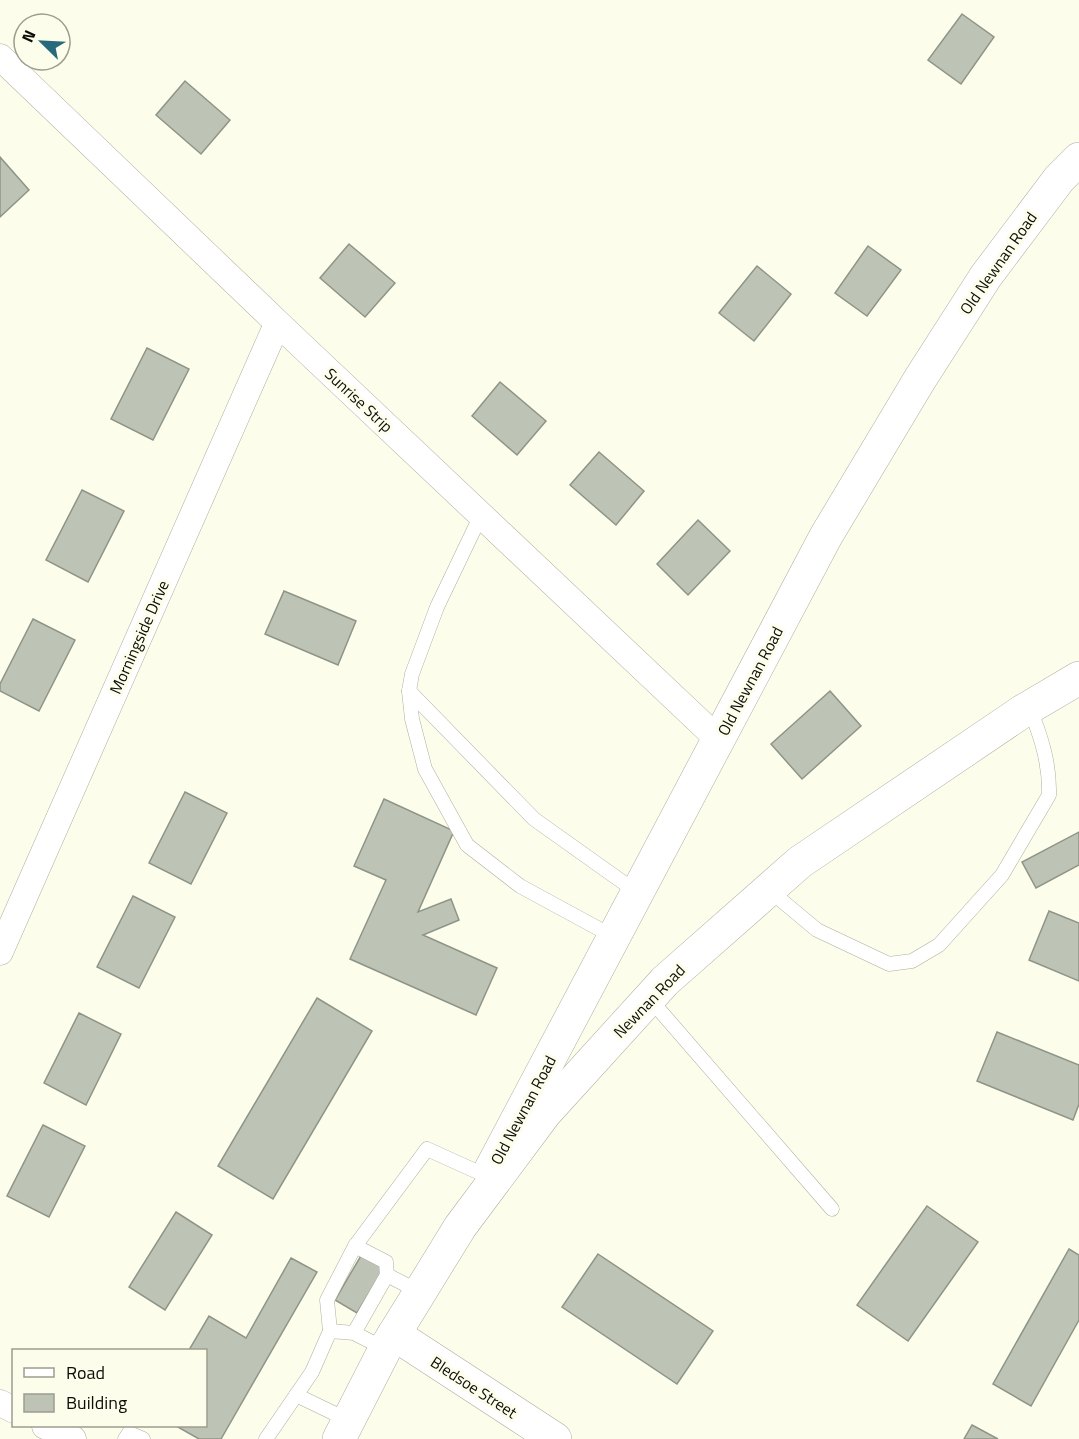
<svg xmlns="http://www.w3.org/2000/svg" width="1079" height="1439" font-family="'Titillium Web',sans-serif">
	<style>
		.building { fill: #bdc4b5; stroke: #8e9587; stroke-width: 1.5 }
		.lines { fill: none; stroke-linecap: round; stroke-linejoin: round }
		.service-casing { stroke: #afae9f; stroke-width: 15 }
		.minor-casing { stroke: #afae9f; stroke-width: 27 }
		.tertiary-casing { stroke: #afae9f; stroke-width: 34 }
		.secondary-casing { stroke: #afae9f; stroke-width: 34 }
		.service { stroke: #fff; stroke-width: 14 }
		.minor { stroke: #fff; stroke-width: 26 }
		.tertiary { stroke: #fff; stroke-width: 33 }
		.secondary { stroke: #fff; stroke-width: 33 }
		.labels { text-anchor: middle; stroke-width: 6; stroke-linejoin: round; paint-order: stroke }
		.street-label { font-size: 16px; fill: #0d0c07; stroke: #fdfdec }
	</style>
	<rect width="100%" height="100%" fill="#fdfdec"/>
	<g class="building">
		<polygon points="962,14 994,37 961,84 928,60"/>
		<polygon points="185,81 230,120 201,154 156,115"/>
		<polygon points="0,157 29,190 0,217"/>
		<polygon points="349,244 395,283 365,317 320,278"/>
		<polygon points="868,246 901,270 867,316 835,293"/>
		<polygon points="757,266 791,294 754,341 719,313"/>
		<polygon points="147,348 189,369 153,440 111,419"/>
		<polygon points="500,382 546,421 517,455 472,416"/>
		<polygon points="599,452 644,491 616,525 570,485"/>
		<polygon points="82,490 124,511 88,582 46,560"/>
		<polygon points="698,520 730,551 688,595 657,564"/>
		<polygon points="284,591 356,621 338,665 265,634"/>
		<polygon points="33,619 75,640 39,711 0,691 0,684"/>
		<polygon points="830,691 861,726 802,779 771,744"/>
		<polygon points="185,792 227,813 191,884 149,863"/>
		<polygon points="384,799 454,831 418,912 451,899 459,920 423,935 497,968 476,1015 350,959 386,880 354,866"/>
		<polygon points="1079,832 1079,865 1036,888 1022,862"/>
		<polygon points="133,896 175,917 139,988 97,967"/>
		<polygon points="1049,911 1079,923 1079,981 1029,960"/>
		<polygon points="317,998 372,1031 273,1199 218,1166"/>
		<polygon points="79,1013 121,1034 86,1105 44,1083"/>
		<polygon points="997,1032 1079,1065 1079,1104 1073,1120 977,1081"/>
		<polygon points="43,1125 85,1146 49,1217 7,1196"/>
		<polygon points="927,1206 978,1242 908,1341 857,1305"/>
		<polygon points="176,1212 212,1235 165,1310 129,1287"/>
		<polygon points="1069,1249 1079,1255 1079,1320 1031,1406 993,1384"/>
		<polygon points="362,1254 384,1268 357,1313 335,1300"/>
		<polygon points="598,1254 713,1331 677,1384 562,1307"/>
		<polygon points="291,1258 317,1272 221,1439 199,1439 176,1426 206,1426 206,1350 189,1350 209,1316 246,1338"/>
		<polygon points="972,1425 998,1439 964,1439"/>
	</g>
	<g class="lines">
		<defs>
			<g id="service">
				<polyline points="481,515 437,607 412,674 409,691 412,719 425,769 467,845 520,886 614,937"/>
				<polyline points="409,691 534,819 638,893"/>
				<path d="M 769,890 L 817,930 L 889,964 L 912,961 L 939,945 L 1002,875 L 1049,795 C 1050,764 1041,736 1029,707"/>
				<polyline points="649,998 832,1209"/>
				<polyline points="355,1246 386,1262 387,1275"/>
				<polyline points="330,1331 354,1333 385,1349"/>
				<polyline points="354,1333 387,1275 420,1292"/>
				<polyline points="296,1395 348,1420"/>
				<polyline points="125,1439 129,1433 143,1439"/>
				<polyline points="266,1439 312,1372 330,1331 327,1300 355,1246 427,1149 491,1178"/>
			</g>
			<g id="minor">
				<polyline points="0,57 285,330 719,740"/>
				<polyline points="0,952 274,331 285,330"/>
				<polyline points="0,1403 14,1410"/>
				<polyline points="45,1426 73,1439"/>
			</g>
			<g id="tertiary">
				<polyline points="491,1169 826,536 920,379 986,276 1059,179 1079,159"/>
				<polyline points="394,1334 555,1439"/>
			</g>
			<polyline id="secondary" points="339,1439 385,1349 460,1227 545,1113 665,981 800,862 1023,711 1079,678"/>
		</defs>
		<use href="#service" class="service-casing"/>
		<use href="#minor" class="minor-casing"/>
		<use href="#tertiary" class="tertiary-casing"/>
		<use href="#secondary" class="secondary-casing"/>
		<use href="#service" class="service"/>
		<use href="#minor" class="minor"/>
		<use href="#tertiary" class="tertiary"/>
		<use href="#secondary" class="secondary"/>
	</g>
	<g class="labels">
		<g class="street-label">
			<text transform="translate(998 263) rotate(-55)" y="6">Old Newnan Road</text>
			<text transform="translate(359 400) rotate(43)" y="6">Sunrise Strip</text>
			<text transform="translate(139 637) rotate(-66)" y="6">Morningside Drive</text>
			<text transform="translate(750 681) rotate(-62)" y="6">Old Newnan Road</text>
			<text transform="translate(649 1001) rotate(-46)" y="6">Newnan Road</text>
			<text transform="translate(523 1110) rotate(-62)" y="6">Old Newnan Road</text>
			<text transform="translate(474 1387) rotate(33)" y="6">Bledsoe Street</text>
		</g>
	</g>
	<rect x="12" y="1349" width="195" height="78" fill="#fdfdec" stroke="#9d9d90" stroke-width="1.5"/>
	<rect x="24" y="1368" width="30" height="9" fill="#ffffff" stroke="#9d9d90" stroke-width="1.5"/>
	<text x="66" y="1379" font-size="18" fill="#0d0c07">Road</text>
	<rect x="24" y="1394" width="30" height="18" fill="#bdc4b5" stroke="#9d9d90" stroke-width="1.5"/>
	<text x="66" y="1409" font-size="18" fill="#0d0c07">Building</text>
	<g transform="translate(42 42) rotate(294)"><circle r="28" fill="#fdfdec" stroke="#9d9d90" stroke-width="1.5"/>
	<path d="M0-4.5L10 22L0 15L-10 22Z" fill="#276a7c"/>
	<text y="-9" font-size="16" font-weight="bold" text-anchor="middle" fill="#0d0c07">N</text>
	</g>
</svg>
